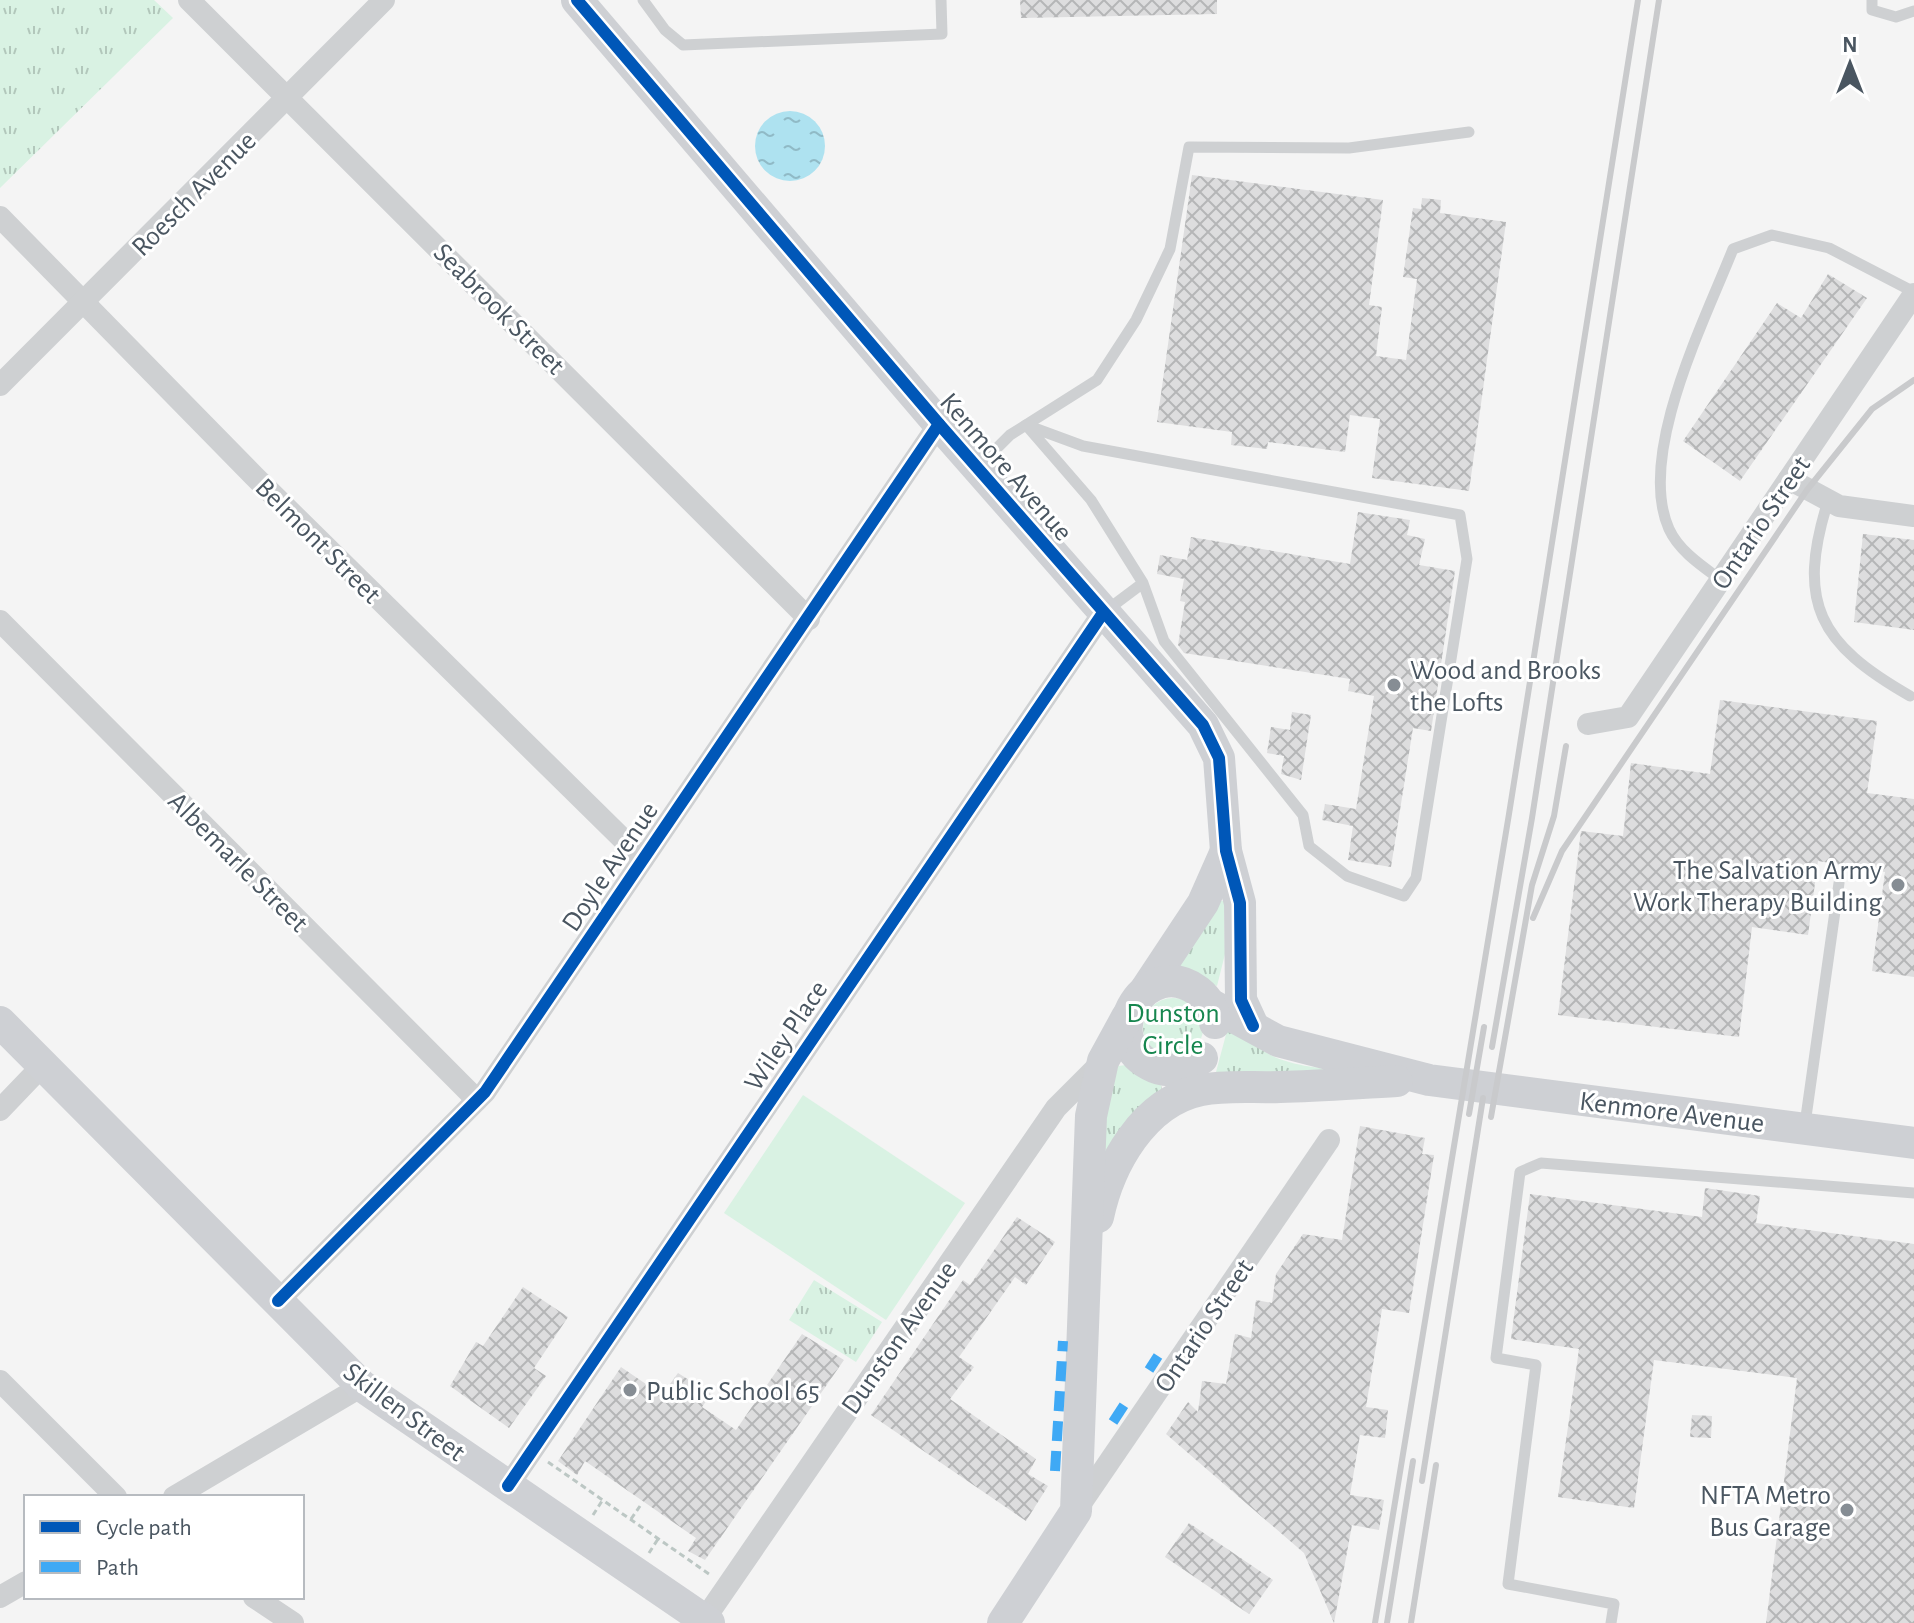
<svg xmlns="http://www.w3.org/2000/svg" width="1914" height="1623" font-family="'Alegreya Sans',sans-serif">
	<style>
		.grass { fill: #d9f2e3 }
		.park { fill: url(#park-tufts) }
		.water { fill: url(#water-ripples) }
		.building { fill: url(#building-cross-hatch) }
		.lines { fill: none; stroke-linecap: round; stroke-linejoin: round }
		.path { stroke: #bcc7c4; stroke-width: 3; stroke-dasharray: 6 4; stroke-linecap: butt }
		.lane { stroke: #ced0d2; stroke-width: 11 }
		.street { stroke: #ced0d2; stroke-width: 22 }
		.secondary { stroke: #ced0d4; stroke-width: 32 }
		.rail { stroke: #c9cacc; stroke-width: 6 }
		.quiet { stroke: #3fa9f5; stroke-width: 10; stroke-dasharray: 20 10; stroke-linecap: butt }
		.cycleway-casing { stroke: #fff; stroke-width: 17 }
		.cycleway { stroke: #0057b8; stroke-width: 12 }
		.poi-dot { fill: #868d94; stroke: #fff; stroke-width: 3 }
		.labels { text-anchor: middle; stroke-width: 6; stroke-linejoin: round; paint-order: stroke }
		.street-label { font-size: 28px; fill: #4a5661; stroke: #fff }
		.poi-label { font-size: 28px; fill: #4a5661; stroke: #fff; text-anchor: start }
		.park-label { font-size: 28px; fill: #17864f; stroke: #fff }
	</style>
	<defs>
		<pattern id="park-tufts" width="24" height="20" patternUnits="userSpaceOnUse" patternTransform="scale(2)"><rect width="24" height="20" fill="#d9f2e3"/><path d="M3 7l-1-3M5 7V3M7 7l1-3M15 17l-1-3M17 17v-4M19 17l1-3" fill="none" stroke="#b2c7bb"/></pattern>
		<pattern id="water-ripples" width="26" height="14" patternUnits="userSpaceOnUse" patternTransform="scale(2)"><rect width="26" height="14" fill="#aee2f0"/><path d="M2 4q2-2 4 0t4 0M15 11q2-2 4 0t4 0" fill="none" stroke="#90bac6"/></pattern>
		<pattern id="building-cross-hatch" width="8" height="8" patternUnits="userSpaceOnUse" patternTransform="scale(2)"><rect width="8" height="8" fill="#ddddde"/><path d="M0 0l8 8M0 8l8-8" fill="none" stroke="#b5b6b7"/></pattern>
	</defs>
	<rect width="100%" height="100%" fill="#f4f4f4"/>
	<polygon class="grass" points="803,1095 965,1203 886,1320 724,1213"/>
	<g class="park">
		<polygon points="0,0 154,0 173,18 0,188"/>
		<polygon points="1217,901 1224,901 1225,954 1217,986 1177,971"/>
		<circle cx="1173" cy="1028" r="30"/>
		<path d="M 1228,1027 L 1239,1029 C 1269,1067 1309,1066 1354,1072 L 1224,1076 L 1216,1072 Z"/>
		<polygon points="1126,1065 1161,1084 1162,1092 1098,1176 1103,1120 1118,1066"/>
		<polygon points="814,1280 882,1322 856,1362 789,1320"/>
	</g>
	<circle class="water" cx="790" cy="146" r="35"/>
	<g class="building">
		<polygon points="1020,0 1217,0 1217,14 1021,18"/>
		<polygon points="1192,175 1383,200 1369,305 1382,307 1376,356 1406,360 1417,279 1403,277 1413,208 1421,209 1422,198 1441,200 1440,213 1506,222 1469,491 1372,478 1380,419 1350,415 1345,452 1268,442 1267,449 1231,445 1232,432 1157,422"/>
		<polygon points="1828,274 1867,298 1740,481 1683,441 1777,303 1801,318"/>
		<polygon points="1358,512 1410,520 1407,535 1425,539 1419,565 1455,571 1431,731 1413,728 1391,867 1348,860 1353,826 1322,820 1325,804 1356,809 1374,696 1348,691 1350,679 1184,653 1178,645 1185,602 1180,601 1184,579 1157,574 1160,555 1187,560 1191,537 1350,564"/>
		<polygon points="1863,534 1914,540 1914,630 1854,622"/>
		<polygon points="1720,700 1877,721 1867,793 1914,799 1914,977 1872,971 1885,872 1818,861 1808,935 1752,927 1739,1037 1558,1015 1581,831 1623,836 1631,763 1710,774"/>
		<polygon points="1292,712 1311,715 1301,780 1281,774 1284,756 1267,753 1271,727 1290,730"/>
		<polygon points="1360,1126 1425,1138 1422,1154 1434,1155 1409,1313 1382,1309 1366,1407 1388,1410 1385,1438 1360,1435 1350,1495 1384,1500 1379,1530 1352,1525 1334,1623 1304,1553 1166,1434 1188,1402 1198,1412 1202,1381 1226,1384 1235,1334 1251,1338 1256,1300 1272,1303 1276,1274 1303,1234 1342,1240"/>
		<polygon points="1705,1188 1760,1196 1756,1223 1914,1244 1914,1623 1766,1623 1797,1378 1654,1360 1634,1508 1558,1497 1579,1349 1511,1339 1530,1194 1702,1217"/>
		<polygon points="1017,1217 1055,1242 1026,1285 1015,1277 959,1357 974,1367 950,1399 1036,1459 1028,1474 1048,1486 1026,1521 871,1415 963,1280 970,1285"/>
		<polygon points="523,1287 568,1317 534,1368 546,1376 509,1428 450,1386 476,1342 483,1346"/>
		<polygon points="802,1334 844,1360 705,1560 688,1551 696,1538 585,1461 577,1475 558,1461 621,1367 662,1395 678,1373 711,1394 702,1407 736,1430"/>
		<polygon points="1692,1415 1712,1416 1711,1438 1690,1437"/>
		<polygon points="1189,1523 1273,1580 1249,1614 1165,1557"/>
	</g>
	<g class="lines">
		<g class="path">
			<polyline points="548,1462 709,1574"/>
			<polyline points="593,1515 602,1501"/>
			<polyline points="631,1519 640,1506"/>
			<polyline points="649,1553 658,1539"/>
		</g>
		<g class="lane">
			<polyline points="643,0 665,30 683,45 942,34 941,0"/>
			<polyline points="1872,0 1872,10 1896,17 1914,11"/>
			<polyline points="978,467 1010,435 1097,380 1136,320 1170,249 1189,147 1349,148 1469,132"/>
			<path d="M 1828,501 C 1796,603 1819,644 1910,696"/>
			<path d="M 1721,580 C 1702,566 1679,551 1669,529 C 1636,455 1705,320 1733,249 L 1772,235 L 1829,248 L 1914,292"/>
			<polyline points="1107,610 1143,583 1164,641 1303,815 1309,846 1347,876 1404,896 1416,878 1467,559 1460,515 1083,446 1026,425 1091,500 1143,583"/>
			<polyline points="1805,1124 1839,883"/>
			<polyline points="1611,1623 1614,1604 1508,1584 1536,1365 1496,1358 1520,1172 1541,1163 1914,1193"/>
		</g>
		<g class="street">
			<polyline points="189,0 809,619"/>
			<polyline points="0,217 255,477 643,859"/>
			<polyline points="0,385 384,0"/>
			<polyline points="1789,479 1839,506 1914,516"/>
			<polyline points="0,621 477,1100"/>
			<polyline points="1588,724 1628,717 1914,294"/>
			<polyline points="0,1110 43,1065"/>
			<polyline points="278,1301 485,1092 939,424"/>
			<polyline points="0,1381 116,1497"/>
			<polyline points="508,1486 1103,613"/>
			<polyline points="174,1497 362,1386"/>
			<polyline points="1077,1509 1329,1140"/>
			<polyline points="0,1597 26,1582"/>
			<polyline points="254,1597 293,1623"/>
			<polyline points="704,1620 1056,1108 1102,1062"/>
		</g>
		<g class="secondary">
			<polyline points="577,0 939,424 1203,725 1219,758 1226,851 1240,903 1241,1000 1253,1026"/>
			<polyline points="1146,989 1203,903 1226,851"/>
			<polyline points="1210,1004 1278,1041 1429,1080 1914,1143"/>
			<polyline points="0,1022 362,1386 709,1623"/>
			<path d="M 1202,1058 C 1186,1069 1168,1075 1150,1065 C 1095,1036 1148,953 1198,991 C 1208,999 1214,1010 1215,1023"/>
			<path d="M 1098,1217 C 1109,1165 1143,1102 1201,1090 C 1227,1085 1254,1088 1280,1087 C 1319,1086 1358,1083 1397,1081"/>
			<polyline points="1003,1623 1076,1511 1091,1116 1103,1061 1127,1017"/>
		</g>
		<g class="rail">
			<polyline points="1533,918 1562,851 1807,490 1872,409 1914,380"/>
			<polyline points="1492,1047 1532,818 1659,0"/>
			<polyline points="1469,1114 1484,1027"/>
			<polyline points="1491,1117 1532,885 1554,816 1566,746"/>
			<polyline points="1422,1481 1483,1098"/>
			<polyline points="1375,1623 1509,814 1638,0"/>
			<polyline points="1387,1623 1413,1461"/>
			<polyline points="1411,1623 1436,1465"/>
		</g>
		<g class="quiet">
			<polyline points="1149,1370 1158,1356"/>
			<polyline points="1113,1422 1126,1402"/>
			<polyline points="1055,1471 1063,1341"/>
		</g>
		<defs>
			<g id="cycleway">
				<polyline points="577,0 939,424 1203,725 1219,758 1226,851 1240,903 1241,1000 1253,1026"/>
				<polyline points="278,1301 485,1092 939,424"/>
				<polyline points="508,1486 1103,613"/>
			</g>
		</defs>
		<use href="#cycleway" class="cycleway-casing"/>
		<use href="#cycleway" class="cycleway"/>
	</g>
	<g class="poi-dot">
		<circle cx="1394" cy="685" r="8"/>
		<circle cx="1898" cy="885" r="8"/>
		<circle cx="630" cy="1390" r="8"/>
		<circle cx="1847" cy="1510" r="8"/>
	</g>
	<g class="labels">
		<g class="street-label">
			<text transform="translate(193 193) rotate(-45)" y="10">Roesch Avenue</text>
			<text transform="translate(500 308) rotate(45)" y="10">Seabrook Street</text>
			<text transform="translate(1007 466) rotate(49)" y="10">Kenmore Avenue</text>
			<text transform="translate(1760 522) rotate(-56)" y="10">Ontario Street</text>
			<text transform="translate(319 540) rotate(45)" y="10">Belmont Street</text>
			<text transform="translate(239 861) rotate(45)" y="10">Albemarle Street</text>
			<text transform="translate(609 866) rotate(-56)" y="10">Doyle Avenue</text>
			<text transform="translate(785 1035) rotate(-56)" y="10">Wiley Place</text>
			<text transform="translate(1672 1111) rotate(7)" y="10">Kenmore Avenue</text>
			<text transform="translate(1203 1325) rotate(-56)" y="10">Ontario Street</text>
			<text transform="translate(898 1337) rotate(-55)" y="10">Dunston Avenue</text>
			<text transform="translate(405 1411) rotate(37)" y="10">Skillen Street</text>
		</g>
		<g class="poi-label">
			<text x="1410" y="679">Wood and Brooks<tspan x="1410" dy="32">the Lofts</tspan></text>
			<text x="1882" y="879" text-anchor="end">The Salvation Army<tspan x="1882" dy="32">Work Therapy Building</tspan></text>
			<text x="646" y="1400">Public School 65</text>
			<text x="1831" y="1504" text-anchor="end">NFTA Metro<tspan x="1831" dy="32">Bus Garage</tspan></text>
		</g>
		<g class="park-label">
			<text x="1173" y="1022">Dunston<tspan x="1173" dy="32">Circle</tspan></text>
		</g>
	</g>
	<rect x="24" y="1495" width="280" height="104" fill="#ffffff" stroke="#b7bbc0" stroke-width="2"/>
	<rect x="40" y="1521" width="40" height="12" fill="#0057b8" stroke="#b7bbc0" stroke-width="2"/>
	<text x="96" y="1535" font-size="24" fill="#4a5661">Cycle path</text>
	<rect x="40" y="1561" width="40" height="12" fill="#3fa9f5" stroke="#b7bbc0" stroke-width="2"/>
	<text x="96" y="1575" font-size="24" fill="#4a5661">Path</text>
	<g transform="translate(1850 64)" stroke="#ffffff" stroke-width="6" paint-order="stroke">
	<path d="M0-6L14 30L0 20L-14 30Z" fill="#4a5661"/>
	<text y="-12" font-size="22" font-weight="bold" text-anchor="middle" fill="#4a5661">N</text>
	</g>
</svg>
